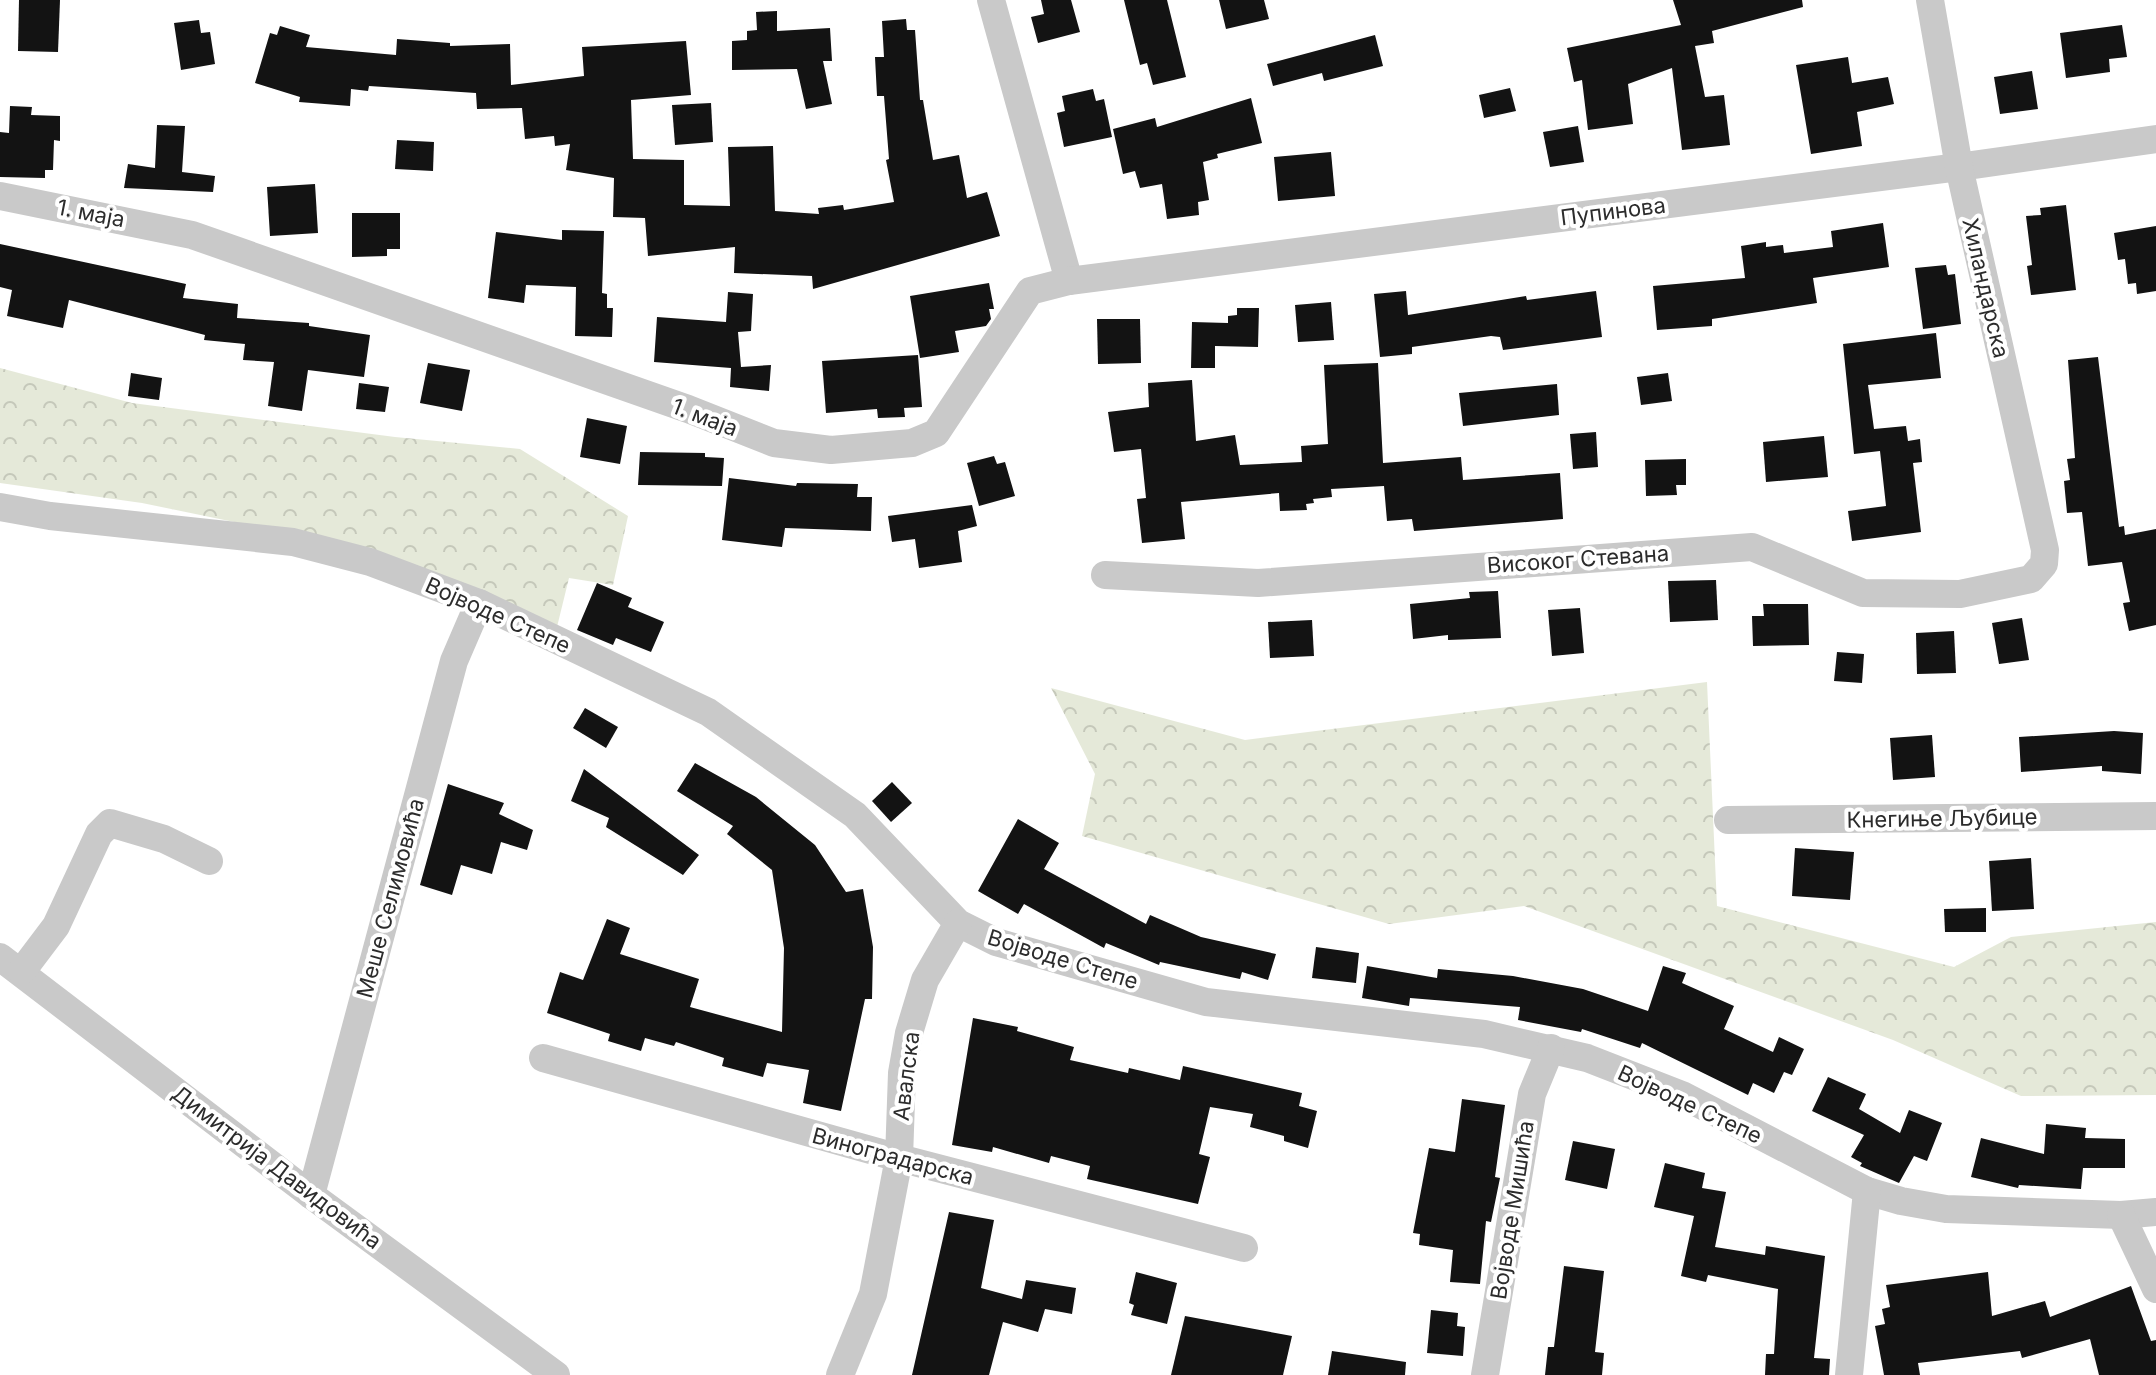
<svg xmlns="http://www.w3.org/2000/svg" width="2156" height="1375" font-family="Inter,sans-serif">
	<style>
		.forest { fill: url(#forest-crowns) }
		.building { fill: #131313 }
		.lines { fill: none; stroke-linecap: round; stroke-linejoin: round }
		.minor { stroke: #c9c9c9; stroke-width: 28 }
		.labels { text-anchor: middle; stroke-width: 8; stroke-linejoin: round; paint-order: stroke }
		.street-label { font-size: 22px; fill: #2c2c2c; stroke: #fff }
	</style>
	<defs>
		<pattern id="forest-crowns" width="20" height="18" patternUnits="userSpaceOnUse" patternTransform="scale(2)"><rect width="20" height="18" fill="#e5e9d9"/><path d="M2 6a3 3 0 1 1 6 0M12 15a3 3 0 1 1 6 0" fill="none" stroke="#c5c8ba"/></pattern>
	</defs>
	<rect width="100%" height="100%" fill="#fff"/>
	<g class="forest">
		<polygon points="0,368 132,403 395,437 520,449 628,516 613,585 569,578 556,631 361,548 142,503 0,483"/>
		<polygon points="1707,682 1717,906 1954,967 2011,937 2156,922 2156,1095 2021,1096 1893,1040 1524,906 1389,924 1082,836 1095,774 1051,688 1245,740"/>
	</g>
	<g class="building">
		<polygon points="19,0 60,0 58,52 18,51"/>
		<polygon points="1041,0 1071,0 1080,32 1038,43 1031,17 1044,14"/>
		<polygon points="1124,0 1167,0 1186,77 1153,85 1147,63 1140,65"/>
		<polygon points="1219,0 1264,0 1269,19 1226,29"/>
		<polygon points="1673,0 1802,0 1803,7 1712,31 1714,43 1695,46 1705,97 1724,95 1730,145 1682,150 1672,68 1628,84 1633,124 1588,130 1582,80 1574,82 1567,48 1681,25"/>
		<polygon points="777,11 777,31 830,28 832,61 823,61 832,104 806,109 797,69 732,70 732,41 747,40 747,31 757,30 756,12"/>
		<polygon points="906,19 907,30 915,30 920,100 923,100 933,160 959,155 967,198 987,192 1000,236 813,289 812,276 734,273 735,247 648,256 645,218 613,217 614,178 566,170 570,144 555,146 554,136 525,139 522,108 477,109 476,93 369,86 368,91 351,89 350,106 299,102 300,97 255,83 270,33 277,35 280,26 310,35 306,47 396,55 397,39 450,43 450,46 510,44 511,85 584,76 582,47 686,41 691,95 631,100 633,159 684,160 684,205 730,206 728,147 773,146 775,211 819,214 818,208 843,205 844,210 894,202 886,160 889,159 884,96 877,96 875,57 884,57 882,21"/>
		<polygon points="199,20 201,33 210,32 215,64 181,70 174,23"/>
		<polygon points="2122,25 2127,57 2109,59 2110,72 2066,78 2060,33"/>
		<polygon points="1375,35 1383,66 1324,81 1322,73 1273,86 1267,64"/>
		<polygon points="1848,57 1852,83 1888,77 1894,104 1857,112 1862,146 1811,154 1796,65"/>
		<polygon points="2032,71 2038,109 2000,114 1994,77"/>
		<polygon points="1510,88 1516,111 1484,118 1479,95"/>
		<polygon points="1093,89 1096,101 1104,99 1112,137 1064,147 1057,113 1065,111 1062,96"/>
		<polygon points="1251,98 1262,143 1217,154 1218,158 1203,162 1209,200 1198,202 1199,215 1167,219 1162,184 1140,188 1135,171 1123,174 1113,129 1155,118 1157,127"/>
		<polygon points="711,103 713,142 675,145 672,105"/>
		<polygon points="10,106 32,107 31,115 60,116 60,141 54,140 53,170 45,170 45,178 0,177 0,132 9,133"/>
		<polygon points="157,125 185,126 182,172 215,176 213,192 124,188 128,164 155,168"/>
		<polygon points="1578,126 1584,162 1550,167 1543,132"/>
		<polygon points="397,140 434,142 433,171 395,169"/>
		<polygon points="1331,152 1335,196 1278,201 1274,157"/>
		<polygon points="315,184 318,233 270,236 267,187"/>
		<polygon points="2066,205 2076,290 2031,295 2027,266 2032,265 2026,216 2041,215 2040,208"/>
		<polygon points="352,213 400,213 400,249 387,249 387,256 352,257"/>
		<polygon points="1883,223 1889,267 1813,278 1817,303 1712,319 1712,326 1657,330 1653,286 1745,278 1741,246 1766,242 1766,247 1783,245 1784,253 1833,247 1831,231"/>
		<polygon points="2156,226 2156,291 2137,294 2136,283 2128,284 2125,259 2118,260 2114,233"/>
		<polygon points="562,230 604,231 602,293 607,294 607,308 613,308 612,337 575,336 576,287 526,285 524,303 488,298 496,232 562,240"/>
		<polygon points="0,244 186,284 183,298 238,304 237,318 309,323 309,326 370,335 364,377 308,370 302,411 268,406 274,362 243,360 245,344 204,340 205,335 69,300 63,328 7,316 12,290 0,287"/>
		<polygon points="1946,265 1948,275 1955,274 1961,324 1923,329 1915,268"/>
		<polygon points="989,283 994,309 989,309 991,319 986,326 955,331 959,352 920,358 910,296"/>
		<polygon points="1406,291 1408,315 1526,296 1527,300 1596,291 1602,337 1503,350 1500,337 1491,336 1412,347 1412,354 1380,357 1374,294"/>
		<polygon points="728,292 753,294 751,331 738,332 741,367 771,365 769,391 730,387 731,368 654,362 657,317 726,322"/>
		<polygon points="1331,302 1334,340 1298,342 1295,305"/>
		<polygon points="1237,308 1259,308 1258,347 1215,346 1215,368 1191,368 1192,322 1228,323 1228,316 1237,315"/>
		<polygon points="1097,319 1140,319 1141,363 1098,364"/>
		<polygon points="1936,333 1941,378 1868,385 1874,429 1906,426 1908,441 1920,439 1922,462 1913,463 1921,532 1852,541 1848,511 1886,506 1880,451 1854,454 1843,344"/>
		<polygon points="918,355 922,407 904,408 905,417 878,418 877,409 826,413 822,361"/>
		<polygon points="2098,357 2119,527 2124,526 2125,535 2156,529 2156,625 2129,631 2123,603 2130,602 2122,562 2088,566 2082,512 2067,513 2064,481 2070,480 2067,459 2075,458 2068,360"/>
		<polygon points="428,363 470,370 462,411 420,403"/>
		<polygon points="1378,363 1383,463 1461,457 1463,480 1560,473 1563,519 1414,531 1412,519 1387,521 1384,486 1331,489 1332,497 1313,499 1314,503 1306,504 1307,510 1280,511 1279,493 1181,502 1185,539 1142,543 1137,499 1146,498 1141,449 1114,452 1108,412 1149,407 1148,383 1192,380 1196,441 1235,435 1240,465 1302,462 1301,446 1328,444 1324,365"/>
		<polygon points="131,373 162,378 159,400 128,396"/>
		<polygon points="1668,373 1672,401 1641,405 1637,377"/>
		<polygon points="359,383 389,387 385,412 356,409"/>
		<polygon points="1557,384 1559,415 1463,426 1459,393"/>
		<polygon points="587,418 627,426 620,464 580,457"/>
		<polygon points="1596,432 1598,467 1573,469 1570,434"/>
		<polygon points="1824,436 1828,477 1766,482 1763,442"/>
		<polygon points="640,452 705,453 705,457 724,458 722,486 638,485"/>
		<polygon points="994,456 997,464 1005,462 1015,496 979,506 967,463"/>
		<polygon points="1686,459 1686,485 1676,485 1677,495 1646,496 1645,460"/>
		<polygon points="729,478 796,486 797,483 858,484 857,497 872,497 871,531 785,528 782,547 722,540"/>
		<polygon points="972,505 977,526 958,531 962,562 919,568 915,539 892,542 888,516"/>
		<polygon points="1716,580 1718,620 1670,622 1668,581"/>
		<polygon points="597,583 632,598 628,607 664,622 651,652 616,638 613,645 577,630"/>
		<polygon points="1498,591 1501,638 1448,640 1448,635 1413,639 1410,604 1470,598 1469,592"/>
		<polygon points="1763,604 1808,604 1809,645 1753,646 1752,616 1764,616"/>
		<polygon points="1580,608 1584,653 1552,656 1548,610"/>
		<polygon points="2022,618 2029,660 1999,664 1992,623"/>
		<polygon points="1312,620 1314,656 1270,658 1268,622"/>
		<polygon points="1954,631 1956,673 1917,674 1916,633"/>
		<polygon points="1837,652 1864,654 1862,683 1834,681"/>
		<polygon points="585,708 618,727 606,748 573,728"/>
		<polygon points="2114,731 2143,733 2141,774 2102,771 2102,766 2021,772 2019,737"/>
		<polygon points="1932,735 1935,777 1893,780 1890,738"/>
		<polygon points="695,763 756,797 815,845 846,892 863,889 873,947 872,999 865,999 841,1111 803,1103 809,1070 767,1063 763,1077 722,1066 724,1058 676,1042 674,1046 645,1038 641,1051 608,1041 610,1034 547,1013 560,972 583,980 607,919 630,928 620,954 699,979 690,1007 782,1032 784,948 772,870 727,834 733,826 677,791"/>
		<polygon points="584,769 699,855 683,875 606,827 609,818 571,801"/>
		<polygon points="892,782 912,803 891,822 872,801"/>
		<polygon points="448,784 504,803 499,814 533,830 527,850 501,842 492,874 461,865 452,895 420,885"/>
		<polygon points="1018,819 1059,843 1044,869 1146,924 1150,915 1201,937 1276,954 1268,980 1242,972 1240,979 1160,962 1159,965 1106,943 1104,948 1024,904 1018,914 978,891"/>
		<polygon points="1795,848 1854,852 1850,900 1792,896"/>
		<polygon points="2031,858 2034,909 1992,911 1989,861"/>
		<polygon points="1986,908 1986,932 1945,932 1944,909"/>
		<polygon points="1316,947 1359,953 1356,983 1312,978"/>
		<polygon points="1367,966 1437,978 1438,969 1513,976 1583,989 1648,1011 1663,966 1686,973 1682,983 1734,1006 1724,1029 1773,1052 1779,1037 1804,1049 1792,1075 1784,1072 1774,1093 1753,1083 1748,1095 1642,1043 1640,1048 1582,1029 1581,1032 1518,1020 1520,1007 1410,998 1409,1006 1362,998"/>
		<polygon points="973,1018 1018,1027 1017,1031 1074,1047 1070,1060 1128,1073 1129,1068 1180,1080 1183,1066 1302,1093 1299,1106 1317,1111 1308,1148 1284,1141 1284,1136 1250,1127 1253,1114 1210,1107 1199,1154 1210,1157 1198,1204 1087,1179 1090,1166 1051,1156 1049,1163 993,1147 992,1152 952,1145"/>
		<polygon points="1828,1077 1866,1094 1859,1109 1900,1133 1909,1110 1942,1123 1927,1161 1914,1156 1899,1183 1860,1166 1862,1163 1851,1157 1864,1135 1812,1111"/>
		<polygon points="1462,1099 1505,1105 1495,1177 1500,1178 1491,1222 1486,1221 1480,1284 1450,1282 1453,1250 1419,1245 1420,1234 1413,1233 1429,1148 1455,1152"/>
		<polygon points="2046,1124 2086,1128 2085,1138 2125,1139 2125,1168 2083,1168 2081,1189 2019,1185 2018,1188 1971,1177 1981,1138 2044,1154"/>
		<polygon points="1573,1141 1615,1149 1607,1189 1565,1180"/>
		<polygon points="1665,1163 1705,1173 1702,1188 1726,1192 1715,1247 1765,1255 1766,1246 1825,1256 1814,1358 1830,1359 1829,1375 1765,1375 1766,1354 1774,1354 1778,1289 1708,1275 1706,1282 1681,1276 1694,1216 1654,1207"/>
		<polygon points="949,1212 994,1220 981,1288 1022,1299 1026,1280 1076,1288 1072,1314 1045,1309 1038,1332 1003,1322 989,1375 912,1375"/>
		<polygon points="1564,1266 1604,1271 1595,1352 1604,1353 1602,1375 1545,1375 1548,1347 1554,1347"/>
		<polygon points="1136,1272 1177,1283 1167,1324 1131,1315 1134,1305 1129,1303"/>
		<polygon points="1988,1272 1992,1316 2045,1301 2050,1317 2131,1286 2151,1341 2156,1340 2156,1375 2099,1375 2090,1339 2022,1358 2020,1351 1918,1363 1920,1375 1884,1375 1875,1326 1885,1324 1882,1309 1890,1307 1886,1285"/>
		<polygon points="1431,1310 1458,1313 1457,1326 1465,1327 1463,1356 1427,1353"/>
		<polygon points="1185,1316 1292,1336 1283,1375 1171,1375"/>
		<polygon points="1332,1351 1406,1362 1405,1375 1328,1375"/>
	</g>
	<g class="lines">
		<g class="minor">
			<polyline points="991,0 1069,281"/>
			<polyline points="0,196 192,235 688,409 774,443 831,450 912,443 936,433 1030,291 1069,281 1959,167 2156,139"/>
			<polyline points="0,507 50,516 293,542 370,562 479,603 708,712 855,815 958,923 996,942 1206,1002 1484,1034 1587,1058 1682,1095 1867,1191 1901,1201 1946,1209 2121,1215 2156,1212"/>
			<polyline points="1105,575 1258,583 1752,547 1863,593 1960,594 2031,579 2044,564 2045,550 1959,167 1930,0"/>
			<polyline points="1728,820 2156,816"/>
			<polyline points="0,957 311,1195 556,1375"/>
			<polyline points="22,971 56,926 99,834 110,823 164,839 209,861"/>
			<polyline points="543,1058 899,1158 1244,1248"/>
			<polyline points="311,1195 454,661 479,603"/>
			<polyline points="2121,1215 2156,1289"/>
			<polyline points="840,1375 873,1294 899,1158 902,1073 909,1033 925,980 958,923"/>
			<polyline points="1485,1375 1532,1094 1551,1048"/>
			<polyline points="1849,1375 1867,1191"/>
		</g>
	</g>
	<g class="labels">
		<g class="street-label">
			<text transform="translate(1613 211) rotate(-7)" y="8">Пупинова</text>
			<text transform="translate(91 213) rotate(11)" y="8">1. маја</text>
			<text transform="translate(1986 288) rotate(77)" y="8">Хиландарска</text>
			<text transform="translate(705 417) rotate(21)" y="8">1. маја</text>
			<text transform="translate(1578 559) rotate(-4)" y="8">Високог Стевана</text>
			<text transform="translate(498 615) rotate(24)" y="8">Војводе Степе</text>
			<text transform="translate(1942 818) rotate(-1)" y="8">Кнегиње Љубице</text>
			<text transform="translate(390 898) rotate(-75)" y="8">Меше Селимовића</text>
			<text transform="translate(1063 959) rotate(17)" y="8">Војводе Степе</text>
			<text transform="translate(906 1076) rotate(-83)" y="8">Авалска</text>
			<text transform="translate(1690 1104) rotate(25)" y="8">Војводе Степе</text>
			<text transform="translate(893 1156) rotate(15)" y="8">Виноградарска</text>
			<text transform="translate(277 1167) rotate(37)" y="8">Димитрија Давидовића</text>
			<text transform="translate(1512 1210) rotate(-81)" y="8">Војводе Мишића</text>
		</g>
	</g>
</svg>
